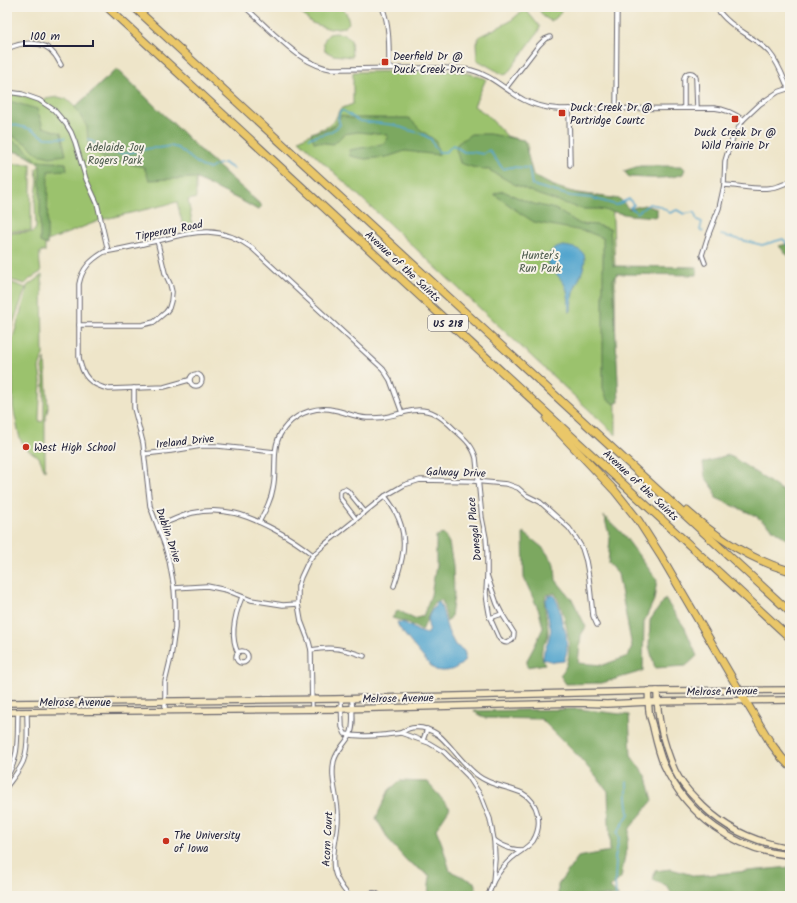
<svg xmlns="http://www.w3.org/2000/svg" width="797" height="903" font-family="Kalam,sans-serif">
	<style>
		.green { fill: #9bc26d; stroke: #5e7254 }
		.forest { fill: #7ca860; stroke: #4f654e }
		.water { fill: #53a5ce; stroke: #3a6484 }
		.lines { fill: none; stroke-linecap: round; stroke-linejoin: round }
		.stream { stroke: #53a5ce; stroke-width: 1.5 }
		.street-casing { stroke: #69666d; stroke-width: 5.5 }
		.secondary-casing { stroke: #69666d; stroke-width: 8 }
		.highway-casing { stroke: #69666d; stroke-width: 9 }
		.street { stroke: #fff; stroke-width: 3.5 }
		.secondary { stroke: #f7e9c3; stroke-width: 5.5 }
		.highway { stroke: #eac769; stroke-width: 7 }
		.poi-dot { fill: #c8321e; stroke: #f7f3e8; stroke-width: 1.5 }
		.labels { text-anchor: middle; stroke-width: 4; stroke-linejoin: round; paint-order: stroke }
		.shield { fill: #f7f3e8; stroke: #62616f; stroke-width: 1 }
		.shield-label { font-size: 10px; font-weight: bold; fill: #22223b }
		.poi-label { font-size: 11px; fill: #22223b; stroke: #f7f3e8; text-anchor: start }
		.park-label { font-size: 11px; fill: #4c5a4c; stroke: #f7f3e8 }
		.street-label { font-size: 11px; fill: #22223b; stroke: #f7f3e8 }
	</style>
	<rect width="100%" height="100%" fill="#f7f3e8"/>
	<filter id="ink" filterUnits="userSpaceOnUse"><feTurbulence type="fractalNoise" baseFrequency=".025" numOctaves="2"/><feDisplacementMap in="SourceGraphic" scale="8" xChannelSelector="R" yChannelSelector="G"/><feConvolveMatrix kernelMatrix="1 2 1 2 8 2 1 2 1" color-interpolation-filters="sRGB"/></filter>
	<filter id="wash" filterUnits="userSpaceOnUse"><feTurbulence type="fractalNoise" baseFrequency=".012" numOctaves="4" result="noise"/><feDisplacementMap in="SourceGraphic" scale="16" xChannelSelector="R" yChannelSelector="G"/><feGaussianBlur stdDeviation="0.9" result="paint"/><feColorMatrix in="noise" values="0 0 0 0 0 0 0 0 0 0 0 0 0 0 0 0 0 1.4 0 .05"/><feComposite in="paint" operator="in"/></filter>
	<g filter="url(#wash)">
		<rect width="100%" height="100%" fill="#eee5c9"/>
		<g class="green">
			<polygon points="294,7 340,7 346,12 349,23 345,27 330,29 312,23"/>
			<polygon points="537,7 564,7 557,17 551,21 544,17"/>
			<polygon points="525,9 526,10 540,27 538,32 507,74 504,75 477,60 476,43 480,36 509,22"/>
			<path d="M 335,33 L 345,34 L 351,40 L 352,57 L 333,55 L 325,51 C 323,43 323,40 329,34 Z"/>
			<path d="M 117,69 L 198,148 L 262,206 L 258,210 L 244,202 L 196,178 L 196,198 L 188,200 L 194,232 L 185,234 L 177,202 L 101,220 L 45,242 L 40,242 L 45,244 L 45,252 L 42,251 L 40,252 C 39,259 40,265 41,272 L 31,278 L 25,284 L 7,279 L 7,233 L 33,232 L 36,228 L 35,202 L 38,180 L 37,176 L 36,169 L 40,165 C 29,156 21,151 7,151 L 7,92 L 12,93 L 39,100 L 58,97 L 66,99 L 75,107 Z"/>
			<polygon points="454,71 471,74 486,79 474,106 486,114 507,136 528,143 526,174 566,191 612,198 615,269 616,435 299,140 320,129 325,128 330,125 335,120 340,109 353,104 353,72"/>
			<rect x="7" y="164" width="24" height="67"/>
			<polygon points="42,275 43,356 39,368 41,381 39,416 39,421 42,422 44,419 44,380 42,368 45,359 48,408 45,422 45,471 39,457 28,450 24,446 20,439 13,407 13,381 10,348 26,294 27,286"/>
			<polygon points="7,281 26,288 7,340"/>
		</g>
		<g class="forest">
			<polygon points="117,69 198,148 262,206 258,210 244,202 195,178 149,180 144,167 103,158 88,144 87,127 75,107"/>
			<polygon points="7,102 13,102 37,109 43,127 61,133 66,155 50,157 38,154 27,144 7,133"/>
			<polygon points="341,115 351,118 409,118 421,130 436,141 439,155 405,151 387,157 365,159 350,156 349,150 373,146 385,143 388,135 358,132 344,134 334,144 314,142 311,133 329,129 336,124"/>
			<polygon points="471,134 489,134 524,140 533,175 553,186 579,194 620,199 629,209 644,205 657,209 657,217 629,215 599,209 582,209 539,195 514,184 489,170 472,167 460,163 456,149 457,144"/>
			<path d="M 7,139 L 21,145 L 38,161 L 66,163 L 67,170 L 48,171 L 47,245 L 40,242 L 40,165 C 29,156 21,151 7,151 Z"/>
			<path d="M 639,166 L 682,166 L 685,169 L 683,174 C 668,180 646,178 629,177 L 624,171 Z"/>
			<polygon points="503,191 530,203 555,209 580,224 596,225 610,229 613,266 697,267 697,275 617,274 613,279 619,402 614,404 607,399 603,388 603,238 588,232 534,222 520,213 494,194"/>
			<polygon points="790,243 790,258 779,246"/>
			<polygon points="727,455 734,458 790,496 790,541 778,533 756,516 716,498 714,489 705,477 703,463"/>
			<path d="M 604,516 L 623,534 L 657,580 L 654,600 L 644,622 L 643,671 L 602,683 L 566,684 L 560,675 C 562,673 564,670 565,668 C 575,649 564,611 555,593 L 546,595 C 542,608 549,622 548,635 C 547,639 546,641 544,644 C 540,652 541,657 545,664 L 527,667 L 527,660 L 534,647 L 543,628 L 539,611 L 524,578 L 523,532 L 543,548 L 555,564 L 556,580 L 573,601 L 586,627 L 581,635 L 578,663 L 603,665 L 628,656 L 632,647 L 618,574 L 608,563 L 610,538 Z"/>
			<polygon points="444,534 449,543 453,565 454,595 451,617 447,622 442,600 434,602 422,631 409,623 392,618 398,610 414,619 423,616 431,595 436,566 436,536"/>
			<polygon points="665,599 685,628 697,656 686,666 655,668 649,646 650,620"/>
			<polygon points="579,709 629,715 631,756 647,778 653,800 630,828 621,878 610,888 619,896 558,896 558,885 578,857 610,851 608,791 579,757 541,719 484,718 474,711"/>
			<polygon points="400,781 427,782 450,808 436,829 442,844 450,871 474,882 478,896 429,896 428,895 430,876 407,861 390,842 376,818 389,790"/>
			<polygon points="790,867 790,896 673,896 667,886 653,880 655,871 671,869 696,876"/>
		</g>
		<g class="water">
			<path d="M 564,246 C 569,247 578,248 582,252 C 591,260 576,283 573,293 C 572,299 571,305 571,311 L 569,313 C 569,305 569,295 566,288 C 563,277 544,267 549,255 C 551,249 558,247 564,246 Z"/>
			<polygon points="554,595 559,606 562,622 566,633 567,651 564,661 554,662 543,659 544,651 548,642 551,630 545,602 548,596"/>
			<path d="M 439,601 C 445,614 445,628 452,639 C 453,641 454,643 455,645 C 459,648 465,649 465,655 C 466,661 461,665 457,667 C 452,671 442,672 436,670 C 429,666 407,638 401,630 C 399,628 398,625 397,622 L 405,623 L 418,631 L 427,634 L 430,630 C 429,628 428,626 428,623 C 427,615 434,607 439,601 Z"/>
		</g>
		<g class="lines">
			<g class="stream">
				<polyline points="7,123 30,129 46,138 65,138"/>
				<path d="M 309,138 C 321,134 331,134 340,125 L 338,118 L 340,111 L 344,111 L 359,121 L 395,125 L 408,130 L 420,133 L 431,139 L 434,146 L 439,152 C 445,152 448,153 450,147 L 453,145 L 464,152 L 472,152 L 483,154 L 489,150 L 503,169 L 511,167 L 529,168 L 532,185 L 571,196 L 592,198 L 616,205 L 629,199 L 634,205 L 630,207 L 637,213 L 649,204 L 660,206 L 670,213 L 677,210 L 684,214 L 694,212 L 697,220 L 702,222 L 700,230 L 703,231"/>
				<polyline points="88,139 109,152 124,154 151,148 159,148 170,146 178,148 201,166 210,169 216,165 224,163 234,169"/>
				<polyline points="721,235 762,245 783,239 790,247"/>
				<polyline points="616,896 615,879 616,862 615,858 619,838 617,833 629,814 627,798 627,782"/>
				<polyline points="647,896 650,895 651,896"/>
			</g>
		</g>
	</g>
	<g filter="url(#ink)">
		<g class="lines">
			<defs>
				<g id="street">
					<path d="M 245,7 C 255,16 265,26 275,35 C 292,50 307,65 331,69 C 361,69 392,68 423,68 C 439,68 456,67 471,70 C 488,74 500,85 514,94 C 528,104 543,108 560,109 L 714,108 C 726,109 734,113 743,120"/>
					<path d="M 382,7 C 390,25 389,49 389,68"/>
					<path d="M 716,7 C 729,28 753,35 769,52 C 778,62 783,76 788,88"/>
					<path d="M 7,49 C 21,42 43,39 54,54 C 57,57 59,62 61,65"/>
					<polyline points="506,88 539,45 545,39 550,37"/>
					<polyline points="7,92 22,94 39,100 54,110 66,124 71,132 75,142 86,179 97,203 108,251"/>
					<path d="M 684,108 L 684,78 C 686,71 694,71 696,78 L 697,108"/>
					<polyline points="569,109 570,165"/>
					<polyline points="616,109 617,7"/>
					<path d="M 724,185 C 747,186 769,194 790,181"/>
					<polyline points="705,263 702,255 708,236 719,208 724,185 725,161 728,151 733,138 743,120 760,104 778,92 790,88"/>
					<polyline points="79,325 142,325 154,322 166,312 169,308 171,301 172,292 170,284 165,273 157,240"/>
					<circle cx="196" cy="380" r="6"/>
					<path d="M 189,380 L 164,387 L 109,389 C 90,385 82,376 79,357 L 79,284 C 82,268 91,260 104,252 C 123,249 142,244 161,240 C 197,231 220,225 252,248 L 383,369 L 390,380 L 402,413"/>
					<polyline points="134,388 134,408 143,443 150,506 165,546 169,560 174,588 175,602 175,628 171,657 165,682 165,711"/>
					<polyline points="144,454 171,451 201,446 218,446 275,452"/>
					<path d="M 385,496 C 400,515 407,534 402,558 C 400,568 397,577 394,586"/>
					<polyline points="356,519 340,498 340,492 342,490 345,489 348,491 365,512"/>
					<path d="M 259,522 C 265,511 271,501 273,488 C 278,465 269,444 287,425 C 299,412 318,406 334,410 C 345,412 355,417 367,418 C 373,418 379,418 385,417 C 403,414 417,405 435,414 C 443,418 450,425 456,431 C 465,439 473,446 476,458 L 482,518 L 486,538 L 487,551 L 487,575 L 486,593 L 487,601 L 490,618 L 499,638 C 505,646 514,643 514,633 L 502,614 L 497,604 L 487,575"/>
					<path d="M 158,526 C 169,522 180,516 192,513 C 224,506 247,515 275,530 C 288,537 301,545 313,555"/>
					<polyline points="174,588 207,586 226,590 251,600 283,605 298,604"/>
					<polyline points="490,618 502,614"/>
					<path d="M 311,650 C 333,646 344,649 364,656"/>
					<circle cx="242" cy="657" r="6"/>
					<path d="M 238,653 C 229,635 235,614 242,597"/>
					<path d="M 341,699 L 342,727 L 345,734 C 359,737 371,736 385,735 C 389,734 395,734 400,733 C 403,732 405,730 408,729 C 413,727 421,727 426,729 C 438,732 444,740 452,749 C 460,758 468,768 477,775 C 489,785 508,787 522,793 C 539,802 543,825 533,841 C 527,848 519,852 512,858 C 504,865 498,873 493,882"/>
					<polyline points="312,709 311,650 309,642 301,621 298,604 298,586 301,577 308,562 313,555 324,545 385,496 404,485 420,480 473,481 507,484 518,488 526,495 540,502 569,528 576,538 582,548 586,561 589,578 593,616 597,625"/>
					<polyline points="401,733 429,743 444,752 468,776 481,796 490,819 494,840 495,859 493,882 488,896"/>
					<polyline points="423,740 427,729"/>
					<path d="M 7,776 C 20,758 17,733 18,712 L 19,711"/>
					<path d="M 7,786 C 13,778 19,771 23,762 C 29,747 27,728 27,712 L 26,711"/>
					<path d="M 494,840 C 503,847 511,850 522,850"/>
					<path d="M 349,896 C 342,888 336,880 334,869 C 331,851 339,833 338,815 C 338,797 330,779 334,761 C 337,750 345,744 350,735 C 355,726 352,709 352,699"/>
					<path d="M 366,896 C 371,892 376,892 380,896"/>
				</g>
				<g id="secondary">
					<path d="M 648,691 C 649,697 648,704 649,710 C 649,716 652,722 653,727 C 656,740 659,754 664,765 C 687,815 735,851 790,855"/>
					<path d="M 657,691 C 657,718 664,746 675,771 C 680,781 687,790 695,798 C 721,827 752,842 790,848"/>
					<polyline points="7,703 335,699 657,691 790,690"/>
					<polyline points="7,712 341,709 578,703 607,704 649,702 790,700"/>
				</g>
				<g id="highway">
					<polyline points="107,7 790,638"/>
					<polyline points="134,7 790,612"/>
					<polyline points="547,419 615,491 638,520 661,556 742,695 770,742 782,758 790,766"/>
					<path d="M 687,511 C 717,538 751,560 790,571"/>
				</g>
			</defs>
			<use href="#street" class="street-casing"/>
			<use href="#secondary" class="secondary-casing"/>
			<use href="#highway" class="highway-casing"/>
			<use href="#street" class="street"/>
			<use href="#secondary" class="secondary"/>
			<use href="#highway" class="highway"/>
		</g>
	</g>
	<g class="poi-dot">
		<rect x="381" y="58" width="8" height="8" rx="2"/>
		<rect x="558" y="109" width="8" height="8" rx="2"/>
		<rect x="731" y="115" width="8" height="8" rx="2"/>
		<circle cx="26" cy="447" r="4"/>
		<circle cx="166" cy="841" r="4"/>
	</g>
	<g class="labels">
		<rect class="shield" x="428" y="315" width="40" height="16" rx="3"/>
		<g class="shield-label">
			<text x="448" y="327">US 218</text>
		</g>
		<g class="poi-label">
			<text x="393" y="60">Deerfield Dr @<tspan x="393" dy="13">Duck Creek Drc</tspan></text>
			<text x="570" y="111">Duck Creek Dr @<tspan x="570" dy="13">Partridge Courtc</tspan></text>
			<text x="735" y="136" text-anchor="middle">Duck Creek Dr @<tspan x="735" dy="13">Wild Prairie Dr</tspan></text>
			<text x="34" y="451">West High School</text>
			<text x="174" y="839">The University<tspan x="174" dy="13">of Iowa</tspan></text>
		</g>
		<g class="park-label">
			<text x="115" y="151">Adelaide Joy<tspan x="115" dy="13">Rogers Park</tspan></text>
			<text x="540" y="259">Hunter's<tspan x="540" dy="13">Run Park</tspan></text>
		</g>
		<g class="street-label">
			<text transform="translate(169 230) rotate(-11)" y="4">Tipperary Road</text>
			<text transform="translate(403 266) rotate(43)" y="4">Avenue of the Saints</text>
			<text transform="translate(185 441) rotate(-6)" y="4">Ireland Drive</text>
			<text transform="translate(456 472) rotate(2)" y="4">Galway Drive</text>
			<text transform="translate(641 485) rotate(43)" y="4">Avenue of the Saints</text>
			<text transform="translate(474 529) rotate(-96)" y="4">Donegal Place</text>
			<text transform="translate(169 535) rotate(71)" y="4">Dublin Drive</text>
			<text transform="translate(722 691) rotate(-1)" y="4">Melrose Avenue</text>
			<text transform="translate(398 698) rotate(-1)" y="4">Melrose Avenue</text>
			<text x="75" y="706">Melrose Avenue</text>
			<text transform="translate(327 839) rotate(-87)" y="4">Acorn Court</text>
		</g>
	</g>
	<rect width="797" height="903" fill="none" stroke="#f7f3e8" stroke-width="24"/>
	<path d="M24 40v6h69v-6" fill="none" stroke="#22223b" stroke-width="2"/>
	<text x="30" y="40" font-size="12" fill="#22223b" stroke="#f7f3e8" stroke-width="3" paint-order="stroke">100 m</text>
</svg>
